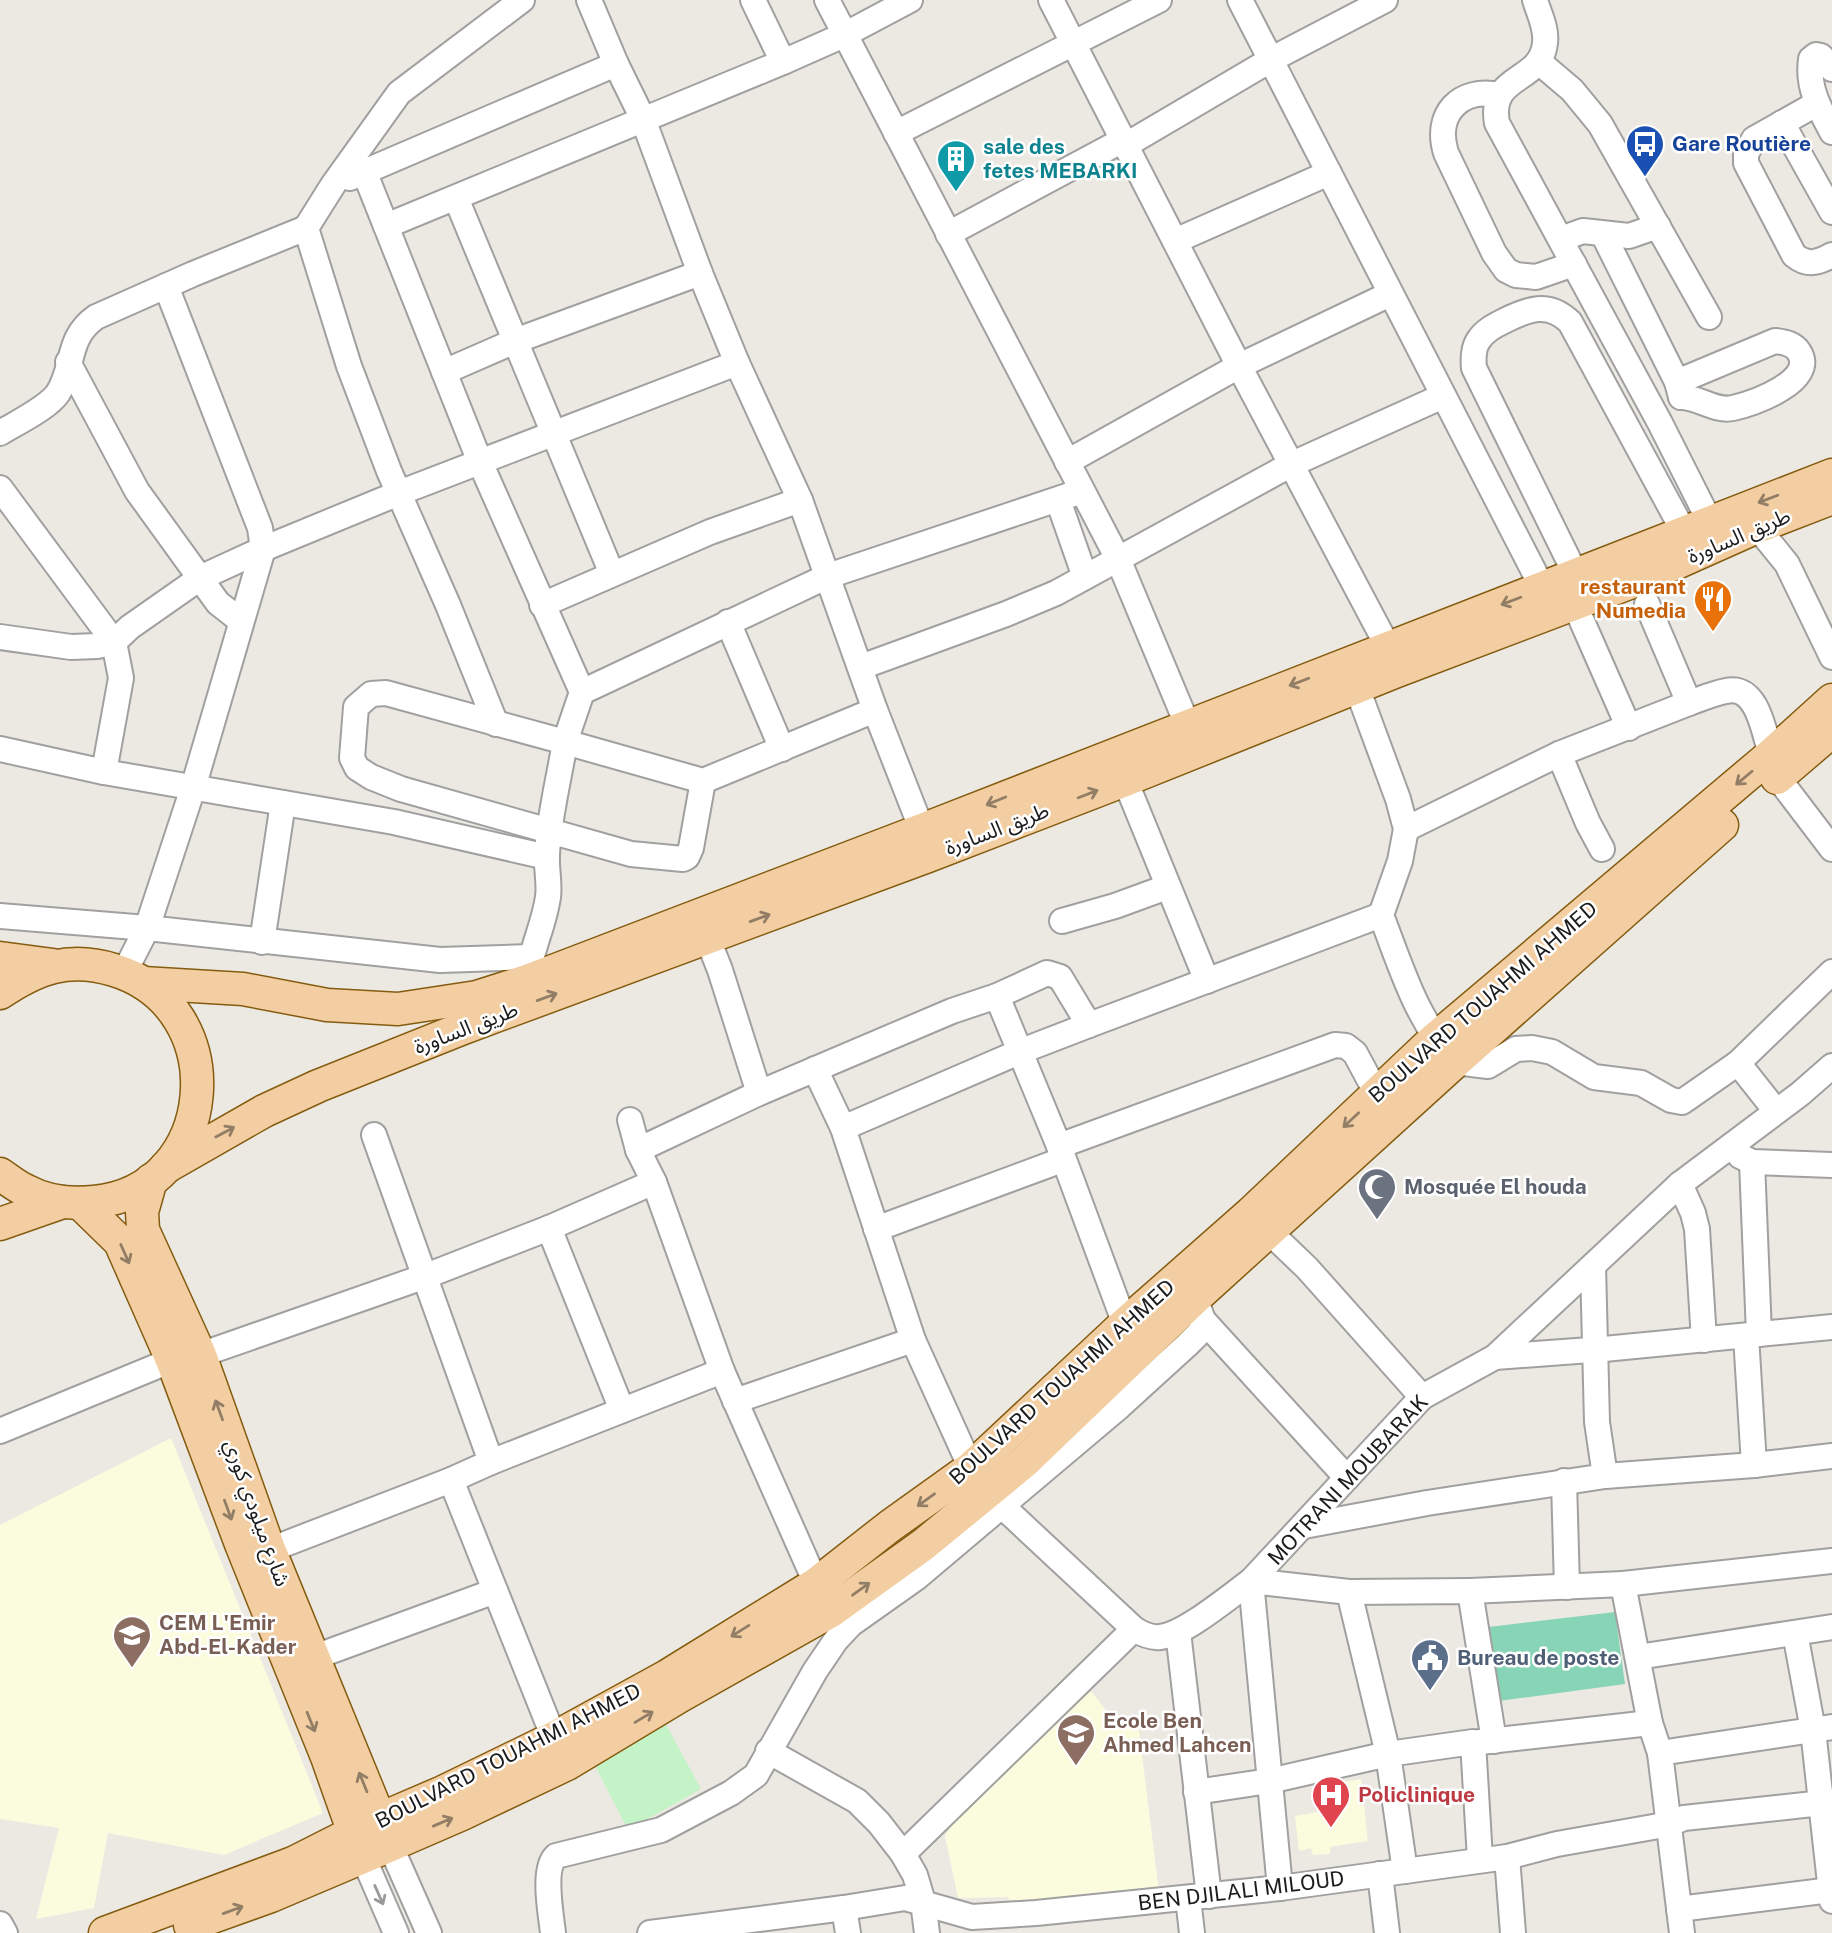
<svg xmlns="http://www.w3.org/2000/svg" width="1832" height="1933" font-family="'Public Sans','Noto Sans Arabic',sans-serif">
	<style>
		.education { fill: #fbfbdd }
		.park { fill: #c3f3c6 }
		.pitch { fill: #88d4b6 }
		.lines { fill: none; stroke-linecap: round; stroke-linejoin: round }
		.minor-casing { stroke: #a0a0a0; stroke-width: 28 }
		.major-casing { stroke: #855c0f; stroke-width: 35 }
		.minor { stroke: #fff; stroke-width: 24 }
		.major { stroke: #f2cea2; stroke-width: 32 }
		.oneway { stroke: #927e66 }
		.oneway2 { stroke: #999 }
		.labels { text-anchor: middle; stroke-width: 5; stroke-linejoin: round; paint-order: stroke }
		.transit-label { font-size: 21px; font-weight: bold; fill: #164399; stroke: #fff; text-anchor: start }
		.culture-label { font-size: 21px; font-weight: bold; fill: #0d838f; stroke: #fff; text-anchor: start }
		.street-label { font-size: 21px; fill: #1c1c1c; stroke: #fff }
		.food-label { font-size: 21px; font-weight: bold; fill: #c56008; stroke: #fff; text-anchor: end }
		.worship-label { font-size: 21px; font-weight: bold; fill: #5b616d; stroke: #fff; text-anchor: start }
		.education-label { font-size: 21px; font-weight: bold; fill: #785e54; stroke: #fff; text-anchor: start }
		.service-label { font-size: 21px; font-weight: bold; fill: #4e5e75; stroke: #fff; text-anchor: start }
		.health-label { font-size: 21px; font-weight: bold; fill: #be3a42; stroke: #fff; text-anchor: start }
	</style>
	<rect width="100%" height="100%" fill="#ece9e3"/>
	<g class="education">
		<polygon points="171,1438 323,1813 224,1855 108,1833 94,1908 36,1919 59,1828 0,1819 0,1525"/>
		<polygon points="1091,1691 1112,1718 1138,1722 1159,1892 1012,1909 1008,1897 958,1898 945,1836 959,1813"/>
		<polygon points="1361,1779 1368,1841 1330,1847 1330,1854 1313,1855 1311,1848 1299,1851 1295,1816 1334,1809 1332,1784"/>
	</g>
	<polygon class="park" points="664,1721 701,1789 628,1830 594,1764"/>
	<polygon class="pitch" points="1615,1612 1625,1684 1499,1701 1489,1627"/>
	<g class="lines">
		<defs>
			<g id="minor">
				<polyline points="589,0 616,64 643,119 700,273 737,363 800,500 875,710 922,830 925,845"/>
				<polyline points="753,0 783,62"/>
				<polyline points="827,0 1118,559 1195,743"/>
				<polyline points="1051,0 1239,366 1388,647 1395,664"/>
				<polyline points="1240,0 1543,589"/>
				<path d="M 1535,0 C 1539,14 1547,28 1545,43 C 1541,84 1488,73 1497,123 L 1660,423 L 1710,522"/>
				<polyline points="1539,62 1572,90 1600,124 1709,317"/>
				<path d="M 1832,69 L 1821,56 L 1816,55 L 1811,59 C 1807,87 1819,108 1832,132"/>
				<path d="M 1499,95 C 1460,87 1434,114 1446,153 L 1494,253 L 1506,270 L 1516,275 L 1536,277 L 1574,264"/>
				<path d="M 1816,104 L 1754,139 L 1746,154 L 1746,163 L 1794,255 C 1807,266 1818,263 1832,255"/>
				<polyline points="1782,123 1832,212"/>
				<polyline points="896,133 1159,0"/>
				<polyline points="1126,145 1272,59 1385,0"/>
				<polyline points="364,171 480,462 582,692 565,742 703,781 875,710"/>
				<polyline points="350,178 616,64"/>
				<polyline points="456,198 612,574"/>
				<polyline points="386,226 783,62 844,35 910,0"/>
				<polyline points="948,234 1123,140"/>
				<polyline points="1603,234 1677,382 1681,397"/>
				<polyline points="1561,239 1583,231 1629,236 1658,226"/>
				<polyline points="1175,241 1329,173"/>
				<polyline points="68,362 137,491 218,603 241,621"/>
				<polyline points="444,372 515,341 700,273"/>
				<path d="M 1677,382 L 1775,341 C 1785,342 1794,344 1799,352 C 1817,381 1754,403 1733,408 C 1715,412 1699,397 1681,397"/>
				<path d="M 0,433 C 16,423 48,408 58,393 C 75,366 66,338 96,317 L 193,274 L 306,228"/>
				<polyline points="1067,462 1239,366 1390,294"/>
				<polyline points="0,488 114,642 121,678 104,772"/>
				<polyline points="1058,500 1085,577"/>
				<polyline points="1757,527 1787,564 1832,657"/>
				<path d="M 1576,575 L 1474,368 C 1473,358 1473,349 1478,341 C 1484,331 1494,326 1504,321 C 1528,309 1548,301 1570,322 L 1684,532"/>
				<polyline points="1574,603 1629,728"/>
				<path d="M 1647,604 L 1689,703 C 1701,699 1714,693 1726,691 C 1758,684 1764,733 1771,755"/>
				<polyline points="542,605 710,532 800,500"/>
				<polyline points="728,622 782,749"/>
				<polyline points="0,637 71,647 97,646 114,642 130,627 200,578 263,549 399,493 737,363"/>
				<polyline points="861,667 1006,614 1056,593 1290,465 1443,396"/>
				<path d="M 1357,688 L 1398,799 L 1406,829 L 1400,861 L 1381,915 C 1402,969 1415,1017 1455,1062 L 1488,1066 L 1516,1049 L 1532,1048 L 1552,1052 L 1594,1077 L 1641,1083 L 1671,1100 L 1682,1102 L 1738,1063 L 1832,972"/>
				<polyline points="582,692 828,576 1082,491"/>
				<polyline points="496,724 448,605 389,471 349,366 306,228 333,185 399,93 522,0"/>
				<polyline points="0,749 104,772 394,822 547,857"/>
				<polyline points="1559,754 1588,823 1602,849"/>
				<polyline points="1778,778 1832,849"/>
				<polyline points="1125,780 1207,981"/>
				<polyline points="1406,829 1559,754 1689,703"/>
				<polyline points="0,916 147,928 440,960 530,957"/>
				<polyline points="1062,921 1115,906 1167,887"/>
				<polyline points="707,937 720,970 759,1093"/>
				<polyline points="262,942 283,803"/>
				<polyline points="124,973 147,928 193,788 263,549 260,528 166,286"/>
				<path d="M 527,981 C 530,951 544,926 548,897 C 550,883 546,869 547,854 C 549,817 559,779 565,742 L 386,693 L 371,694 L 356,707 L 352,758 L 357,768 L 371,777 L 401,789 L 631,854 L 683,859 L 687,857 L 691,848 L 703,781"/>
				<polyline points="997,996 1059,1146 1125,1324"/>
				<polyline points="1738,1063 1776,1111"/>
				<path d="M 815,1069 L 843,1128 L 913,1340 L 971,1468 L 986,1494 L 1001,1505 L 1134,1629 C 1142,1634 1150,1638 1160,1637 C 1184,1635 1230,1596 1251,1581 L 1349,1592 L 1388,1754 L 1269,1781 L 1196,1792"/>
				<polyline points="630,1120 638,1150 654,1182 722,1371 823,1599"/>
				<polyline points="843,1128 1019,1052 1089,1025"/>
				<polyline points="374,1135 491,1462 451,1480"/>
				<polyline points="1059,1146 1335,1045 1346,1046 1355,1053 1385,1109"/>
				<polyline points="638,1150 759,1093 952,1011 997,996 1047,973 1060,977 1089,1025 1381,915"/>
				<polyline points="1740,1156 1752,1162 1832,1165"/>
				<polyline points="1752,1162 1759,1334"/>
				<polyline points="1680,1184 1693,1213 1697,1229 1704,1340"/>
				<polyline points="1258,1221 1307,1268 1422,1397"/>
				<polyline points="549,1228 622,1410"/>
				<polyline points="876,1229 1062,1160"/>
				<polyline points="1203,1320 1347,1478"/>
				<polyline points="1746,1336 1754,1465"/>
				<polyline points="1495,1357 1680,1184 1800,1094 1832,1066"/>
				<polyline points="735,1401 913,1340"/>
				<polyline points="0,1431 172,1360 200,1355 426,1276 549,1228 654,1182"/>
				<polyline points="491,1462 722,1371"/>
				<polyline points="1605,1476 1754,1465 1832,1456"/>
				<polyline points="1564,1481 1567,1587"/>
				<polyline points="1304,1526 1427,1503 1605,1476 1597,1422 1593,1266"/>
				<polyline points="254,1556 451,1480 554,1738"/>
				<polyline points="1623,1584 1832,1561"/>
				<polyline points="1470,1591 1623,1584 1650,1723 1660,1753"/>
				<polyline points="1349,1592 1470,1591 1494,1741"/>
				<polyline points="1178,1632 1209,1896"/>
				<polyline points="1795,1633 1813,1730 1832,1901"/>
				<polyline points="1638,1657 1832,1627"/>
				<polyline points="312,1658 495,1591"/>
				<polyline points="1480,1742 1650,1723"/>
				<polyline points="768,1751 857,1801 879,1823 903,1854 915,1875 923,1902 927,1933"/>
				<polyline points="390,1845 429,1933"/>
				<polyline points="903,1854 1134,1629"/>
				<polyline points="363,1857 396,1933"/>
				<polyline points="1507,1857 1513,1933"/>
				<polyline points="1405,1871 1388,1754 1473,1742 1480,1859"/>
				<polyline points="1380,1874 1387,1933"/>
				<polyline points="1280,1888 1251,1581 1422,1397 1495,1357 1604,1349 1832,1327"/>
				<polyline points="1188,1898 1192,1933"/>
				<polyline points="844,1908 848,1933"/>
				<polyline points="1679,1909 1831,1890"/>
				<polyline points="0,1924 5,1933"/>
				<path d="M 553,1933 C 551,1914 542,1869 556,1856 L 661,1830 L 731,1793 L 756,1775 L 815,1671 L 836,1640 L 851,1624 L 916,1578 L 1120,1406 L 1187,1345 L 1201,1331 L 1203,1320 L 1195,1298"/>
				<polyline points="650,1933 844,1908 905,1898 972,1917 1036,1913 1280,1888 1507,1857 1557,1844 1670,1824 1684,1818 1832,1802"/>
				<polyline points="1682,1933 1660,1753 1832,1727"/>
			</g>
			<g id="major">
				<polyline points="1777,778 1832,731"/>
				<polyline points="0,958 53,965"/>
				<polyline points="143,983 243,989 327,1005 398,1009 477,997 527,981 922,830 1832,475"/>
				<path d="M 0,993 C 37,968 69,956 114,970 C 235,1007 220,1190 94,1202 C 72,1204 47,1202 27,1191 C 17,1187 9,1180 0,1174"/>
				<polyline points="166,1167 264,1111 318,1086 466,1027 928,856 1125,780 1397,671 1645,577 1757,527 1832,498"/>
				<polyline points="151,1180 142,1212 143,1230 200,1355 269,1549 387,1837"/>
				<polyline points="80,1203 120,1242 172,1360 241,1544 327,1757 361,1853"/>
				<polyline points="0,1224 63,1202"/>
				<polyline points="190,1925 271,1896 363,1857 462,1814 567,1764 680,1696 831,1611 923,1545 1024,1462 1195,1298 1455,1062 1722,825"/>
				<polyline points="105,1933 293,1863 380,1819 443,1792 554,1738 667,1676 816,1584 890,1526 971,1468 1125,1324 1251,1213 1435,1039 1771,755 1832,700"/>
			</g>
		</defs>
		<use href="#minor" class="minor-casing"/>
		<use href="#major" class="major-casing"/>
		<use href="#minor" class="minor"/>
		<use href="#major" class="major"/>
	</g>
	<defs><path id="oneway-shaft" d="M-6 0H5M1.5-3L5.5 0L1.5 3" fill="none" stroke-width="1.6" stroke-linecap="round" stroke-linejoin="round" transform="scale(1.75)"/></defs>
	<g class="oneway">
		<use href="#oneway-shaft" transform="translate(1768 499) rotate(159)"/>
		<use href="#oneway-shaft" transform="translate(1511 601) rotate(159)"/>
		<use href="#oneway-shaft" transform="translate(1299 682) rotate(159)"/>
		<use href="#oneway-shaft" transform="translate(1744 778) rotate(140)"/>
		<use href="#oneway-shaft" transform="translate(1088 794) rotate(-21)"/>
		<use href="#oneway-shaft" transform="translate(996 801) rotate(158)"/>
		<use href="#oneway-shaft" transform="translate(760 918) rotate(-20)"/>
		<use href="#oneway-shaft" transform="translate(547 997) rotate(-20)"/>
		<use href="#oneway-shaft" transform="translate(1351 1120) rotate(137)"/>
		<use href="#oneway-shaft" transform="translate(225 1132) rotate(-28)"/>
		<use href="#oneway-shaft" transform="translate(125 1254) rotate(66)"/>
		<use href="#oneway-shaft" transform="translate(219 1410) rotate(-110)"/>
		<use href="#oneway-shaft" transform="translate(926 1500) rotate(144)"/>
		<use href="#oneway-shaft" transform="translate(228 1510) rotate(70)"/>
		<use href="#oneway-shaft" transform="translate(861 1589) rotate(-36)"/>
		<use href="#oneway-shaft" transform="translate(740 1631) rotate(148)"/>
		<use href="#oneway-shaft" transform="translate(644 1717) rotate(-31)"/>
		<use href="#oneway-shaft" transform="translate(311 1722) rotate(68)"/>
		<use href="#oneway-shaft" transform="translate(363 1782) rotate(-112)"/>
		<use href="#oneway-shaft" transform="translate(443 1822) rotate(-23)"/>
		<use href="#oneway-shaft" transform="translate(233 1910) rotate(-20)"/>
	</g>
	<use class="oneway2" href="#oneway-shaft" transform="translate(379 1895) rotate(66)"/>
	<defs>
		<symbol id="bus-pin" viewBox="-11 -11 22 30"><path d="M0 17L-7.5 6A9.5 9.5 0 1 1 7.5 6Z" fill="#1a4fb4" stroke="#fff"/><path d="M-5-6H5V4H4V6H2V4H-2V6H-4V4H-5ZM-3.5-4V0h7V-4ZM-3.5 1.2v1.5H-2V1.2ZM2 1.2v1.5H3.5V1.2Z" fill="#fff"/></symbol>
		<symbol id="building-pin" viewBox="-11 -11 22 30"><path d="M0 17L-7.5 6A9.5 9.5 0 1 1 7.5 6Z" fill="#0f9aa8" stroke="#fff"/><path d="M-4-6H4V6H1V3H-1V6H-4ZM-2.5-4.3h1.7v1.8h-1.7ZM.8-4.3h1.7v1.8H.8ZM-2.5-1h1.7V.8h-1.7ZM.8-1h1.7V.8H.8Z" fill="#fff"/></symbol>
		<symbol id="restaurant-pin" viewBox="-11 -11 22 30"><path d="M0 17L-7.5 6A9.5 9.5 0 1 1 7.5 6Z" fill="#e8710a" stroke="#fff"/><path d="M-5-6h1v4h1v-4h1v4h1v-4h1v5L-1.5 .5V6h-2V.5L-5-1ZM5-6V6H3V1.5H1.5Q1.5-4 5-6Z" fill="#fff"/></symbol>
		<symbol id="mosque-pin" viewBox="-11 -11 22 30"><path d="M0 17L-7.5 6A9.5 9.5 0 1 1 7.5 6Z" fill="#6b7280" stroke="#fff"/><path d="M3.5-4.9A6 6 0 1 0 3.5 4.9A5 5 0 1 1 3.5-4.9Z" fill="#fff"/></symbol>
		<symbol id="school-pin" viewBox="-11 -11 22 30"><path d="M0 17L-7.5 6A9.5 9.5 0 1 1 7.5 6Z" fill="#8d6e63" stroke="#fff"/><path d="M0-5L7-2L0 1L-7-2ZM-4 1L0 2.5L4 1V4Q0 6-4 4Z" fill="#fff"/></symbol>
		<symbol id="civic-pin" viewBox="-11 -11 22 30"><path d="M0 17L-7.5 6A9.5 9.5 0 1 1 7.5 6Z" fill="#5c6f8a" stroke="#fff"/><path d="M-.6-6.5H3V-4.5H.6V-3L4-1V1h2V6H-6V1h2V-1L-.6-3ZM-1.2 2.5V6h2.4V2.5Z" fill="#fff"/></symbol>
		<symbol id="hospital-pin" viewBox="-11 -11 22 30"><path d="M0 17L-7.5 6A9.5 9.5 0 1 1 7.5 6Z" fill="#e0444e" stroke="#fff"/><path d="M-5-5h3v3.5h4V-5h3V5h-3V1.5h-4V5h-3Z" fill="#fff"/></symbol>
	</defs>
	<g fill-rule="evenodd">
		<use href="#bus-pin" x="1623" y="122" width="44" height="60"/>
		<use href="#building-pin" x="934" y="137" width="44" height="60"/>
		<use href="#restaurant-pin" x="1691" y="577" width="44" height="60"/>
		<use href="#mosque-pin" x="1355" y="1165" width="44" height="60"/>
		<use href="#school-pin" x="110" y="1613" width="44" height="60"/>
		<use href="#civic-pin" x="1408" y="1636" width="44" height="60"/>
		<use href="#school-pin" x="1054" y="1711" width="44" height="60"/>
		<use href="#hospital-pin" x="1309" y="1773" width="44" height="60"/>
	</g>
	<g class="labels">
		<g class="transit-label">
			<text x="1672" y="151">Gare Routière</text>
		</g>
		<g class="culture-label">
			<text x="983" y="154">sale des<tspan x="983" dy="24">fetes MEBARKI</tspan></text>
		</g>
		<g class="street-label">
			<text transform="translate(1739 536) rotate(-23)" y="7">طريق الساورة</text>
			<text transform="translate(997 829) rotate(-21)" y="7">طريق الساورة</text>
			<text transform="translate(1483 1002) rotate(-41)" y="7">BOULVARD TOUAHMI AHMED</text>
			<text transform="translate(466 1028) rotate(-21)" y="7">طريق الساورة</text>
			<text transform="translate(1062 1382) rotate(-42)" y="7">BOULVARD TOUAHMI AHMED</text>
			<text transform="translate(1348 1480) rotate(-47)" y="7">MOTRANI MOUBARAK</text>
			<text transform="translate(257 1513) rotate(70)" y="7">شارع ميلودي كوري</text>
			<text transform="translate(508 1756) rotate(-27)" y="7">BOULVARD TOUAHMI AHMED</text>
			<text transform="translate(1241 1891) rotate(-7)" y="7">BEN DJILALI MILOUD</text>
		</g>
		<g class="food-label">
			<text x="1686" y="594">restaurant<tspan x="1686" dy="24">Numedia</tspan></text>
		</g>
		<g class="worship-label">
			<text x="1404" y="1194">Mosquée El houda</text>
		</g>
		<g class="education-label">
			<text x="159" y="1630">CEM L'Emir<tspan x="159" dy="24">Abd-El-Kader</tspan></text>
			<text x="1103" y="1728">Ecole Ben<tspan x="1103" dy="24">Ahmed Lahcen</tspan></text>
		</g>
		<g class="service-label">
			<text x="1457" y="1665">Bureau de poste</text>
		</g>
		<g class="health-label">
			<text x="1358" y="1802">Policlinique</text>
		</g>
	</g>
</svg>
